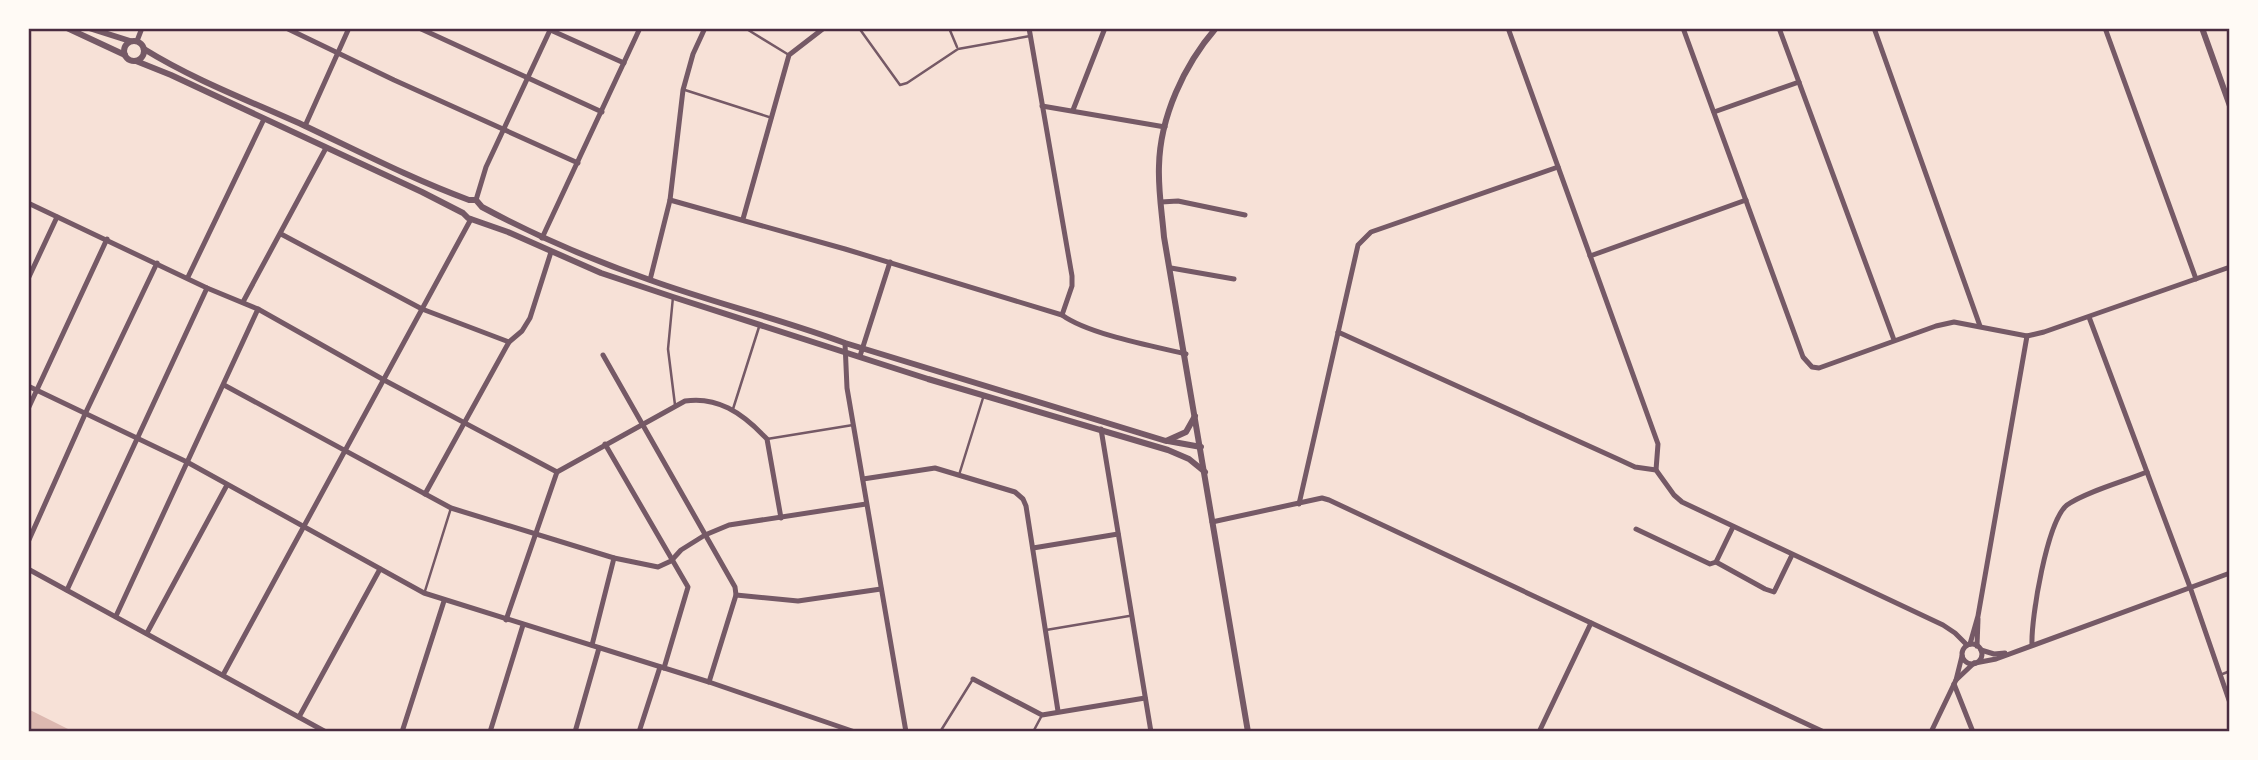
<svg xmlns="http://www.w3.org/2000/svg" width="2258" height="760" font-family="Jost,sans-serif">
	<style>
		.water { fill: #dcb8b0 }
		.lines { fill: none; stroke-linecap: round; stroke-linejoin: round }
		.service { stroke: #755966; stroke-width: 2.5 }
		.minor { stroke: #755966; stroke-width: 5 }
		.tertiary { stroke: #755966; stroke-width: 6 }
		.neatline { fill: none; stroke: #4a2c40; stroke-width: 2.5 }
	</style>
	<rect width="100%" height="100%" fill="#f7e1d7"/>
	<polygon class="water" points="28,709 74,732 28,732"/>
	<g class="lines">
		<g class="service">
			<polyline points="745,28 789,55"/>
			<polyline points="859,28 900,85 907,83 958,49 1030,36"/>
			<polyline points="949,28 957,47"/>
			<polyline points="685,90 772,118"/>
			<polyline points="673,297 668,349 675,405"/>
			<polyline points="733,409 759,327"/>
			<polyline points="767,439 853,425"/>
			<polyline points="959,475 983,398"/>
			<polyline points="425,591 451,508"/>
			<polyline points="1046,630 1129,616"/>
			<polyline points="2220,675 2230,671"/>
			<polyline points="940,732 973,679"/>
			<polyline points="1033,732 1041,717"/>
		</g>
		<g class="minor">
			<polyline points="286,28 394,80 578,163"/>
			<polyline points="419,28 602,112"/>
			<polyline points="546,28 624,63"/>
			<polyline points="1029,28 1072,276 1072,286 1062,315"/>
			<polyline points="1508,28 1658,444 1656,470"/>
			<polyline points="1683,28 1803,357 1812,367 1819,368 1936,326 1954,322 2027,336 2044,332 2230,267"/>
			<polyline points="1779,28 1894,340"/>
			<polyline points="1874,28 1980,326"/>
			<polyline points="2105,28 2196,279"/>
			<polyline points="137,41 142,28"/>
			<polyline points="1042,106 1165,127"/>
			<polyline points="1073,110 1105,28"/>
			<polyline points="1714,112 1799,82"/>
			<polyline points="305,126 349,28"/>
			<polyline points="476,200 486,167 551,28"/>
			<path d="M 670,200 L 845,249 L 1062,315 C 1088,334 1152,346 1186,354"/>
			<polyline points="1161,202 1178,201 1245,215"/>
			<polyline points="28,203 207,288 258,309 384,380 557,472"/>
			<polyline points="743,219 789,55 824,28"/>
			<polyline points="281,234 422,309 509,342"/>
			<polyline points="542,238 640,28"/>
			<polyline points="1590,256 1746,200"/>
			<polyline points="1171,268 1234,279"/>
			<polyline points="188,277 264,119"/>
			<polyline points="28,279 57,217"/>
			<polyline points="650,280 670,200 683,90 693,54 705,28"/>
			<polyline points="243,302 326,148"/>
			<polyline points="2089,317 2190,587 2230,703"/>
			<polyline points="1338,332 1620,460 1635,467 1656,470 1674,495 1682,502 1943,625 1955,633 1967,645"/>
			<polyline points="845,343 847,388 906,732"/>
			<polyline points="603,355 735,587 736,595 709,682"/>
			<polyline points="860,356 890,262"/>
			<polyline points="224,385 451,508 614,558 658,567 671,561 681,550 705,535 729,525 866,504"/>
			<polyline points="28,386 187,462 424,593 709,682 855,732"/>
			<polyline points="28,409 107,239"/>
			<polyline points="1101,429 1151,732"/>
			<polyline points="605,444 688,587 664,668"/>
			<polyline points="863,479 935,468 1015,492 1023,499 1026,506 1058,711"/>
			<polyline points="425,494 509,342 522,331 530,318 551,252"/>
			<polyline points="1299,504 1358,245 1371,232 1558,167"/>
			<polyline points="1212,522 1322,498 1329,500 1824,732"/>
			<polyline points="1733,527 1716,562 1765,589 1774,592 1792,555"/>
			<polyline points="1636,529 1710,564 1716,562"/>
			<polyline points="28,542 86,412 157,263"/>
			<polyline points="1033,548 1118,534"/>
			<polyline points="28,569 326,732"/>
			<polyline points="67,590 207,288"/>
			<polyline points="736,595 798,601 881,589"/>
			<polyline points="116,616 258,309"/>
			<path d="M 506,620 L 557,472 L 685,401 C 717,396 742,413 764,436 L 767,439 L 781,518"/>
			<polyline points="147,633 227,485"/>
			<polyline points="1970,644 1978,616 2027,336"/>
			<path d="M 2032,644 C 2031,618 2047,521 2067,505 C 2085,492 2125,481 2147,472"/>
			<circle cx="1972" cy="654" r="10"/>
			<polyline points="592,645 614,558"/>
			<polyline points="1977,646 1978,619"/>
			<polyline points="1981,650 1994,654 2005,653"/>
			<polyline points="1975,663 1996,659 2230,573"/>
			<polyline points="223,675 471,219"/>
			<polyline points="973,679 1042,715 1145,698"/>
			<polyline points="1956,680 1974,663"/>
			<polyline points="1954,684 1973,732"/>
			<polyline points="299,717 380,569"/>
			<polyline points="402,732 444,601"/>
			<polyline points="490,732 523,625"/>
			<polyline points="575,732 599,648"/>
			<polyline points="639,732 660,667"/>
			<polyline points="1539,732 1591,623"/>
			<polyline points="1931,732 1956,680 1962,656"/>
		</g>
		<g class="tertiary">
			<polyline points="67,28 125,55"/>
			<polyline points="89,28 130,41"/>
			<path d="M 1216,28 C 1184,65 1160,117 1159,166 C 1158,190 1162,213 1164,237 L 1248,732"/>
			<polyline points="2202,28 2230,106"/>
			<circle cx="134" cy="51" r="10"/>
			<path d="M 144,49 C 194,80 250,101 303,125 C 358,151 412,179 469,200 L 476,200 L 482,207 C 536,236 592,260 650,280 C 714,303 781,319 845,343 L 1166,441 L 1186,432 L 1195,416"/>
			<polyline points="136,61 171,75 422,192 463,213 468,218 508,232 601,273 673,297 928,379 1168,450 1189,459 1205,472"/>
			<polyline points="1168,441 1201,447"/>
		</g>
	</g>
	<rect width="2258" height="760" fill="none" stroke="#fffaf5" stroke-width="60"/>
	<rect x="30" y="30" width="2198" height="700" class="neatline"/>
</svg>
